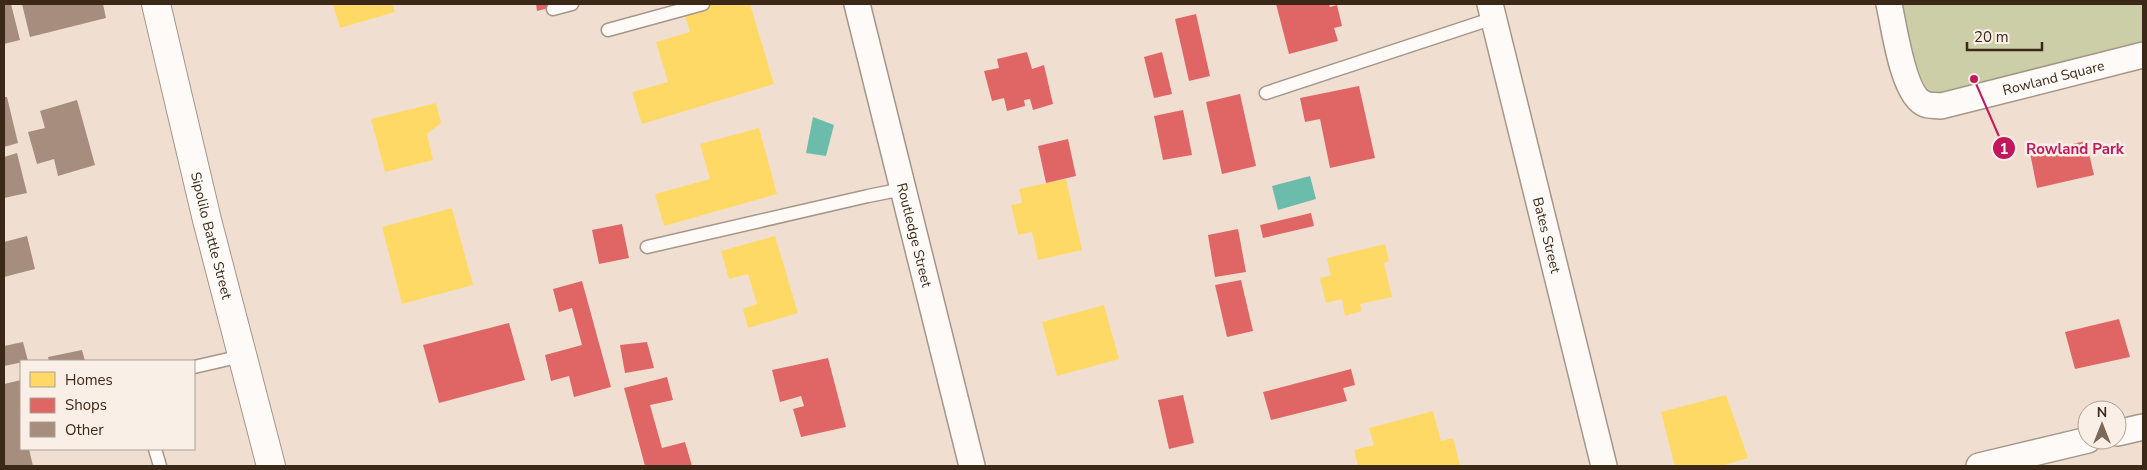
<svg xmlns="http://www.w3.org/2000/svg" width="2147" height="470" font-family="'Nunito Sans',sans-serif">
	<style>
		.green { fill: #cccea7 }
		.water { fill: #6cbcac }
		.homes { fill: #ffd966 }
		.shops { fill: #e06666 }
		.building { fill: #a68d7e }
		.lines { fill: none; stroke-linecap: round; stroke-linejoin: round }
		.service-casing { stroke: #a69688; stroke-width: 15 }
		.minor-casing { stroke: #a69688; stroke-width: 28 }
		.secondary-casing { stroke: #a69688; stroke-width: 30 }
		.service { stroke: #fdfaf8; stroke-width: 12 }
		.minor { stroke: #fdfaf8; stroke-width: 25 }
		.secondary { stroke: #fdfaf8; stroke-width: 28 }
		.labels { text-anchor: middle; stroke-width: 5; stroke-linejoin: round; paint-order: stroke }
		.street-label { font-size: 14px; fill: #3c2817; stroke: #faefe7 }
		.leader { fill: none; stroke: #c2185b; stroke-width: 2 }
		.callout-dot { fill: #c2185b; stroke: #faefe7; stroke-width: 2 }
		.mark-label { font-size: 15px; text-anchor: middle; font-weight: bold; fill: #fff }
		.callout-label { font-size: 15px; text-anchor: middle; font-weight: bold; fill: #c2185b; stroke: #faefe7; stroke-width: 5; stroke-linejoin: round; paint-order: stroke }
	</style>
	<rect width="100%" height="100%" fill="#f0dfd1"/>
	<polygon class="green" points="1896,4 2143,4 2143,51 1922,107"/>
	<g class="water">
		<polygon points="813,117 834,125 826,156 806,153"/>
		<polygon points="1310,176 1316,199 1278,210 1272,186"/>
	</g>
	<g class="homes">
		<polygon points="333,4 392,4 395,12 340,28"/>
		<polygon points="712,4 750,4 774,84 642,124 632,92 668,82 656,42 690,32 684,12"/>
		<polygon points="436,103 441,123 427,134 433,160 385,172 371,119"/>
		<polygon points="759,128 777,194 664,226 655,194 710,179 700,144"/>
		<polygon points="1066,179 1082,250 1038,260 1032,232 1018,235 1011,205 1022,203 1019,189"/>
		<polygon points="452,208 473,285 402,304 382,227"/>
		<polygon points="775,236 798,313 748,328 743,309 757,304 748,274 729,279 721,251"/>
		<polygon points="1385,244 1389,261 1384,263 1392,297 1360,304 1362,311 1345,316 1342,299 1326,303 1320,278 1331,275 1327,258"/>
		<polygon points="1104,305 1119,359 1057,376 1042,322"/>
		<polygon points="1726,395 1748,458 1721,466 1675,466 1661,412"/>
		<polygon points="1433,411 1441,441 1453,438 1460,466 1358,466 1354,450 1374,445 1369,428"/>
	</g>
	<g class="shops">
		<polygon points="536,4 564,4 537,11"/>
		<polygon points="1276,4 1329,4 1330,7 1337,5 1342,26 1334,28 1338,41 1289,54"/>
		<polygon points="1196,14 1210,76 1189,81 1175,19"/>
		<polygon points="1027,52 1032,69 1044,65 1053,104 1033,110 1030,99 1024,100 1025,106 1007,111 1004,98 992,101 984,71 999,68 997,59"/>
		<polygon points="1162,52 1172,94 1154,98 1144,57"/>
		<polygon points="1359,86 1375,158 1330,168 1320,119 1305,122 1300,98"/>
		<polygon points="1240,94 1256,166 1222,174 1206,102"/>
		<polygon points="1183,110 1192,155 1163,160 1154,116"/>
		<polygon points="1068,139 1076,176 1046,183 1038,146"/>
		<polygon points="2086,141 2094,175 2037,188 2030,153"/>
		<polygon points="1311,213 1314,226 1263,238 1260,225"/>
		<polygon points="622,224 629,258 599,264 592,230"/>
		<polygon points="1238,229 1246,272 1215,277 1208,235"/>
		<polygon points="1241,280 1253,331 1227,337 1215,285"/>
		<polygon points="582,281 611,387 574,397 569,376 551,381 545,355 582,345 572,308 559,312 553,289"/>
		<polygon points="2119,319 2130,357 2075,369 2065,332"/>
		<polygon points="509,323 525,380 439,403 423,345"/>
		<polygon points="647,342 654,368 625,373 620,345"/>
		<polygon points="828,358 846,427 801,437 793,409 804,406 801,396 780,402 772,370"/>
		<polygon points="1351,369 1355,385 1343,388 1347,401 1271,420 1263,392"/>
		<polygon points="667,377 673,400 650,405 662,448 685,442 692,466 645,466 624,388"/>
		<polygon points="1183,395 1194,443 1169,449 1158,400"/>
	</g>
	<g class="building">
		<polygon points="4,4 11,4 20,40 4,44"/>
		<polygon points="22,4 103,4 106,18 30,37"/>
		<polygon points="4,97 7,97 18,143 4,147"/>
		<polygon points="77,100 95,165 58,176 54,159 37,164 28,132 45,128 40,111"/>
		<polygon points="17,153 27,193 4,198 4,157"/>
		<polygon points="27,236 35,269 4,277 4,242"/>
		<polygon points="23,342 28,361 4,366 4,346"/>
		<polygon points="82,350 85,361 49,361 48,357"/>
		<polygon points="21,380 21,449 29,449 33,466 4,466 4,384"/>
	</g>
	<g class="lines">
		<defs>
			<g id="service">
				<polyline points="553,9 572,4"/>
				<polyline points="608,30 703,4"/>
				<polyline points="1266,93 1494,18"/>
				<polyline points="647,247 868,196 903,189"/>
				<polyline points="194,367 242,356"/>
				<polyline points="155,449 160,466"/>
			</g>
			<g id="minor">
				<path id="s1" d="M 857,4 L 972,466"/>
				<path id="s2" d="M 1490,4 L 1604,466"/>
				<path id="s3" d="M 1889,4 C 1894,26 1903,96 1925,104 C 1929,106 1936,105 1941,106 L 2143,55"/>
				<polyline points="2117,433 2143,427"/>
				<polyline points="1979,466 2088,440"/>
			</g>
			<g id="secondary">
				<path id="s4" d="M 156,4 L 207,220 L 271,466"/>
			</g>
		</defs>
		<use href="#service" class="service-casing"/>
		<use href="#minor" class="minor-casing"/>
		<use href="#secondary" class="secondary-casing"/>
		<use href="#service" class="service"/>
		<use href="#minor" class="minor"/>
		<use href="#secondary" class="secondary"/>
	</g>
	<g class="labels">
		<g class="street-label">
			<text dy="5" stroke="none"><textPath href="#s3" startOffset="241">Rowland Square</textPath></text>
			<text dy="5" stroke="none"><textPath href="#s4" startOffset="238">Sipolilo Battle Street</textPath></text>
			<text dy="5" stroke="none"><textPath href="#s1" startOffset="238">Routledge Street</textPath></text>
			<text dy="5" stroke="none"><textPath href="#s2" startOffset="238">Bates Street</textPath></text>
		</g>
	</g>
	<path class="leader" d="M1974 79L2004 148"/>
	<g class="callout-dot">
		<circle cx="1974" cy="79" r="5"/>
		<circle cx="2004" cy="148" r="12"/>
	</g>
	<g class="mark-label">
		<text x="2004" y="154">1</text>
	</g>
	<g class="callout-label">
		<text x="2075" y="154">Rowland Park</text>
	</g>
	<rect width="2147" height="470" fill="none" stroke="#3c2817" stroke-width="10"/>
	<rect x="20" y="360" width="175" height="90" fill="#faefe7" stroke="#ae9f94"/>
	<rect x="30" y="372" width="25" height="15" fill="#ffd966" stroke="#ae9f94"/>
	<text x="65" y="385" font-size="15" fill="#3c2817">Homes</text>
	<rect x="30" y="398" width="25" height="15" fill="#e06666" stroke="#ae9f94"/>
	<text x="65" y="410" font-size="15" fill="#3c2817">Shops</text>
	<rect x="30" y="422" width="25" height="15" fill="#a68d7e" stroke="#ae9f94"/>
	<text x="65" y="435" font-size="15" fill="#3c2817">Other</text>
	<g transform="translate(2102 425)"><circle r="24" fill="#faefe7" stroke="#ae9f94"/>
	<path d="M0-4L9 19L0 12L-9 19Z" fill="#7b6858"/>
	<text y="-8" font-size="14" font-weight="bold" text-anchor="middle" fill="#3c2817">N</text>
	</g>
	<path d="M1967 42v8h75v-8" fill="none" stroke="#3c2817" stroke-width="2.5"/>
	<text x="1974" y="42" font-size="15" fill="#3c2817" stroke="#faefe7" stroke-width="4" paint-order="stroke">20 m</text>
</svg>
